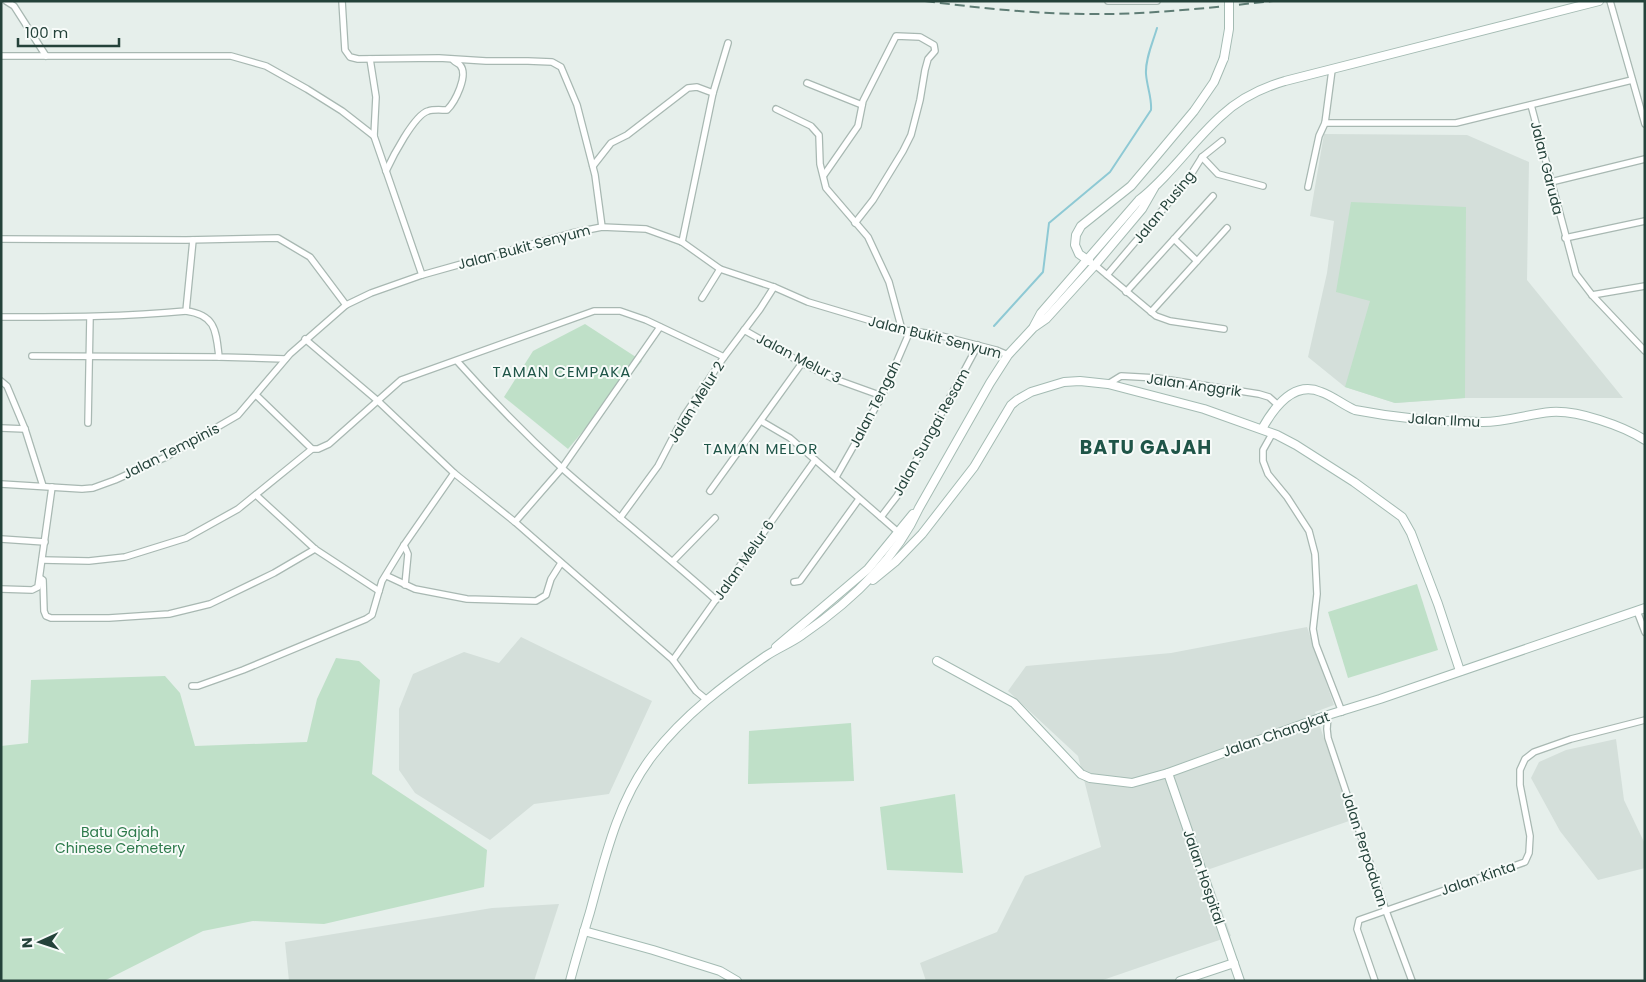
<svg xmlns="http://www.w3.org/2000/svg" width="1646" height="982" font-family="Poppins,sans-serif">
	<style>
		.built { fill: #d4dfda }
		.green { fill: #bfe0c8 }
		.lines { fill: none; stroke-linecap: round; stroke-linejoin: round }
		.stream { stroke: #8ec9d4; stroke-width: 2 }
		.street-casing { stroke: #a8b8b2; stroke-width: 8 }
		.secondary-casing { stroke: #a4bbb3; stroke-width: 10 }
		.street { stroke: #fff; stroke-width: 5.5 }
		.secondary { stroke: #fff; stroke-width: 8 }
		.rail { stroke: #5f7d75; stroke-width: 2; stroke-dasharray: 10 5; stroke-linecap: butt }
		.secondary-bridge-casing { stroke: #a4bbb3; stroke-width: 10; stroke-linecap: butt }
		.secondary-bridge { stroke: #fff; stroke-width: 8 }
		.labels { text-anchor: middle; stroke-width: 4; stroke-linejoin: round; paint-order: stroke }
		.street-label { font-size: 14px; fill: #24423a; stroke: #f7fbf9 }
		.park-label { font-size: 14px; fill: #2d7a4b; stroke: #f7fbf9 }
		.neighbourhood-label { font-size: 15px; letter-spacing: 1px; fill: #1f5548; stroke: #f7fbf9 }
		.district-label { font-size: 19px; font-weight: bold; letter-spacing: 1px; fill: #1f5548; stroke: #f7fbf9 }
	</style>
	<rect width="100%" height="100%" fill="#e6efeb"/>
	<g class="built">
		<polygon points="1324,134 1467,135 1529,162 1527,280 1623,398 1465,398 1395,403 1345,387 1308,357 1327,273 1334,221 1310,216"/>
		<polygon points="1307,627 1334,705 1315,712 1352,820 1207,870 1231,936 1100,981 926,981 920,963 997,932 1025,876 1101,847 1078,756 1008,691 1026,666 1171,653"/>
		<polygon points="521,637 652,701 609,794 534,804 490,840 415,793 399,770 399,709 413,674 464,652 499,663"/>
		<polygon points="1616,739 1624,800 1645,844 1645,868 1598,880 1560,831 1531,778 1539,762 1566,750"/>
		<polygon points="559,904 534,981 289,981 285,942 492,908"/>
	</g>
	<g class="green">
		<polygon points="1351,202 1466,207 1465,398 1395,403 1345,387 1370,301 1336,292"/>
		<polygon points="585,324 642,361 568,449 504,397 533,351"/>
		<polygon points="1417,584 1438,650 1348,678 1328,612"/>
		<polygon points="336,658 359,661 380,680 372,774 487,850 484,887 324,924 253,921 203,931 104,981 1,981 1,746 28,743 31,680 165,676 180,693 195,746 307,742 317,699"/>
		<polygon points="851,723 854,781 748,784 749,731"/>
		<polygon points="955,794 963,873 887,870 880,807"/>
	</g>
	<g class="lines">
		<path class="stream" d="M 994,326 L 1043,272 L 1049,223 L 1110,172 L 1151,110 C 1152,98 1147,87 1146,74 C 1145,59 1153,42 1157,28"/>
		<defs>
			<g id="street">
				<polyline points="6,1 14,6 46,56"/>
				<polyline points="342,1 345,50 350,57 358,59 439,58 486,61 528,61 552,62 561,67 577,105 595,175 602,227"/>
				<polyline points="1108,1 1157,1"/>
				<polyline points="1610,1 1645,124"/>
				<polyline points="1,56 231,56 266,66 307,89 342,111 374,136 422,275"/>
				<polyline points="370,59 376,97 374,136"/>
				<polyline points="807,83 862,105"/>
				<polyline points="1531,105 1576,274 1592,295 1645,351"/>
				<polyline points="776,109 811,126 819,135 820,164 826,188 868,237 889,282 902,330"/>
				<polyline points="1325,123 1456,123 1632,80"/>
				<polyline points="1202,157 1218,174 1263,186"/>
				<polyline points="593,166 611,143 627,135 688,88 697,87 713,93"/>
				<path d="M 386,171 C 392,158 414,115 428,111 C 434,109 441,110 447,110 C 455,102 469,75 460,65 C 459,64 453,61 453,60"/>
				<polyline points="824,175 858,126 863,101 896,36 920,37 934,45 935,51 928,59 925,70 920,100 911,135 903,151 873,200 855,223"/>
				<polyline points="1551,182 1645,159"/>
				<polyline points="1308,187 1319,136 1325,123 1332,70"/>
				<polyline points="1565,238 1645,221"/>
				<polyline points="1,239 186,240 278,238 310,257 346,305"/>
				<polyline points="1174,239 1197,261"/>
				<polyline points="682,242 713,93 728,43"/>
				<polyline points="1095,265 1156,316 1170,321 1224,329"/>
				<polyline points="1107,275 1187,181 1202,157 1222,141"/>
				<polyline points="1126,292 1213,196"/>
				<polyline points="1592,295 1645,286"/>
				<polyline points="702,298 720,269"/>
				<path d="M 186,311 C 216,315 216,331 219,357 L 285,359"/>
				<polyline points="1151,312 1227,228"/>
				<path d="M 1,317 C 63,317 125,317 186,311 L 193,240"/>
				<polyline points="744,330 802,363 832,378 882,396"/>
				<polyline points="305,339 378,401 454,473 515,522 673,660 696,691 707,700"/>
				<polyline points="32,356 219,357"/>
				<path d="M 457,361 C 490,398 526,435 563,469 C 613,513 666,555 716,600"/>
				<polyline points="1,381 7,386 25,429 43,486"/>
				<polyline points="1108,384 1121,376 1157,378 1259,394 1269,397 1278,405"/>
				<polyline points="256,395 312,449"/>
				<polyline points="761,421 790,438 898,532"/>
				<polyline points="88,423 90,317"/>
				<polyline points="1,428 25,429"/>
				<polyline points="1272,434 1263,450 1263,461 1268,474 1287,497 1309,531 1315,554 1317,594 1313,629 1316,645 1342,712"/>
				<polyline points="836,477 882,396 910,331"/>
				<polyline points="1,484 82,489 93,488 115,480 166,457 238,415 290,354 346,305 371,293 422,275 572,233 602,227 646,229 682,242 720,269 774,287 808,302 902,330 934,334 996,350 1008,355"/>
				<polyline points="710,491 802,363"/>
				<polyline points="256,495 315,549 379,591 382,581 404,545 454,473"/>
				<polyline points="881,517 897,496 978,345"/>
				<polyline points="620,518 658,466 684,416 724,357 760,309 774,287"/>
				<polyline points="515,522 562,468 660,327"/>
				<polyline points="1,539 45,542"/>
				<polyline points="404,545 408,554 405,585"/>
				<polyline points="42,560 89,561 125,557 186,538 238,509 312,449 318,449 329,444 401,380 594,311 620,311 646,320 724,357"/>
				<polyline points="673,561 715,518"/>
				<polyline points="387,576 415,589 467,599 536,601 546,595 551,579 561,563"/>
				<polyline points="40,578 43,580 44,611 46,616 51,618 109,618 169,614 210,604 274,573 315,549"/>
				<polyline points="794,582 800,581 859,499"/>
				<polyline points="1,589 32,590 38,587 52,487"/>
				<polyline points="1637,611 1645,632"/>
				<polyline points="673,660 815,460"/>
				<polyline points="192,686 198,686 243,670 366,619 372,615 379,591"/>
				<polyline points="1328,715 1327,729 1328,738 1386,911 1412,981"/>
				<polyline points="1375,981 1357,929 1359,920 1525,862 1529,853 1530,836 1520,785 1520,770 1525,759 1534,752 1571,739 1645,720"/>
			</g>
			<g id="secondary">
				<polyline points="1089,261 1079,254 1075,245 1076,235 1081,226 1131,186 1153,160 1194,111 1214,82 1224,58"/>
				<path d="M 1034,326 L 1041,313 L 1139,200 C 1170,176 1192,142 1221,116 C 1239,99 1261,88 1285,81 L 1599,1"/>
				<path d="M 1262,429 C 1273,409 1293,380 1321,392 C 1333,396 1343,405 1355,410 C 1396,418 1438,422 1480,422 C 1504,423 1527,414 1551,412 C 1578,410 1623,426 1645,440"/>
				<polyline points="873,580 895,562 922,534 974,467 1011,405 1017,400 1031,392 1064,382 1080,381 1108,384 1204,409 1277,435 1296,445 1354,482 1402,517 1411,533 1438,604 1460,671"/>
				<polyline points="776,647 868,569 913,514"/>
				<polyline points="937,661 1014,703 1081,774 1090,778 1132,783 1168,773 1328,715 1380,699 1645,608"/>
				<polyline points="1168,773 1240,981"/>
				<polyline points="584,931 653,950 720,971 737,981"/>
				<path d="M 570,981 C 576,958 583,935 590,912 C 605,857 618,800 653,755 C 684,715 725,684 766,656 C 778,648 791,643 802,635 C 850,602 895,561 919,508 L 990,383 L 1008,355 L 1033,328 L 1046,319 L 1095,265 L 1142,209 L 1154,188"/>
				<polyline points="1180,981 1234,963"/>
			</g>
		</defs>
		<use href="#street" class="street-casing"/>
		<use href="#secondary" class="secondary-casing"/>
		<use href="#street" class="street"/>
		<use href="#secondary" class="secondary"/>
		<path class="rail" d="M 925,1 C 986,9 1048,15 1109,14 C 1163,13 1218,7 1273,1"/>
		<defs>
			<polyline id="secondary-bridge" points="1224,58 1229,29 1229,1"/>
		</defs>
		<use href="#secondary-bridge" class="secondary-bridge-casing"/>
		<use href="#secondary-bridge" class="secondary-bridge"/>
	</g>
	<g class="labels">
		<g class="street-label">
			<text transform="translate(1547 168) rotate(76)" y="5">Jalan Garuda</text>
			<text transform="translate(1164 207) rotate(-51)" y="5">Jalan Pusing</text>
			<text transform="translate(524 247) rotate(-15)" y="5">Jalan Bukit Senyum</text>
			<text transform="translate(935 337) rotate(14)" y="5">Jalan Bukit Senyum</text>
			<text transform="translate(799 358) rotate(27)" y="5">Jalan Melur 3</text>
			<text transform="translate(1194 385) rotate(8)" y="5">Jalan Anggrik</text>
			<text transform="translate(696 402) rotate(-58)" y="5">Jalan Melur 2</text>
			<text transform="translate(875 404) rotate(-63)" y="5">Jalan Tengah</text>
			<text transform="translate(1444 420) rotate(3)" y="5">Jalan Ilmu</text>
			<text transform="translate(931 432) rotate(-61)" y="5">Jalan Sungai Resam</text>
			<text transform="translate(171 451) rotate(-27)" y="5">Jalan Tempinis</text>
			<text transform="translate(744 560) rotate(-55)" y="5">Jalan Melur 6</text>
			<text transform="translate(1276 734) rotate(-19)" y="5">Jalan Changkat</text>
			<text transform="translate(1365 849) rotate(72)" y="5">Jalan Perpaduan</text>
			<text transform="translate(1204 877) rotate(71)" y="5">Jalan Hospital</text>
			<text transform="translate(1478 878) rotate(-19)" y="5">Jalan Kinta</text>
		</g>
		<g class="park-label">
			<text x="120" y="837">Batu Gajah<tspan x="120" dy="16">Chinese Cemetery</tspan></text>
		</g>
		<g class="neighbourhood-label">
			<text x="562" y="377">TAMAN CEMPAKA</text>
			<text x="761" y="454">TAMAN MELOR</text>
		</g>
		<g class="district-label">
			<text x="1146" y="454">BATU GAJAH</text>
		</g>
	</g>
	<rect width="1646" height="982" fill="none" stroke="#24423a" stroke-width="5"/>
	<g transform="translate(40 942) rotate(267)" stroke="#f7fbf9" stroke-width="4" paint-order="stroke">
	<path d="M0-4L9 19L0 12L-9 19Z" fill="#24423a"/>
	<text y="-8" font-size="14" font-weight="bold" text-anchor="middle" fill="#24423a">N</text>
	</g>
	<path d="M18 38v8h101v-8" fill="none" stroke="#24423a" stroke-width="2.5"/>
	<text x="25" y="38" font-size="15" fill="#24423a" stroke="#f7fbf9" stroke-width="4" paint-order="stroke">100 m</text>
</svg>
